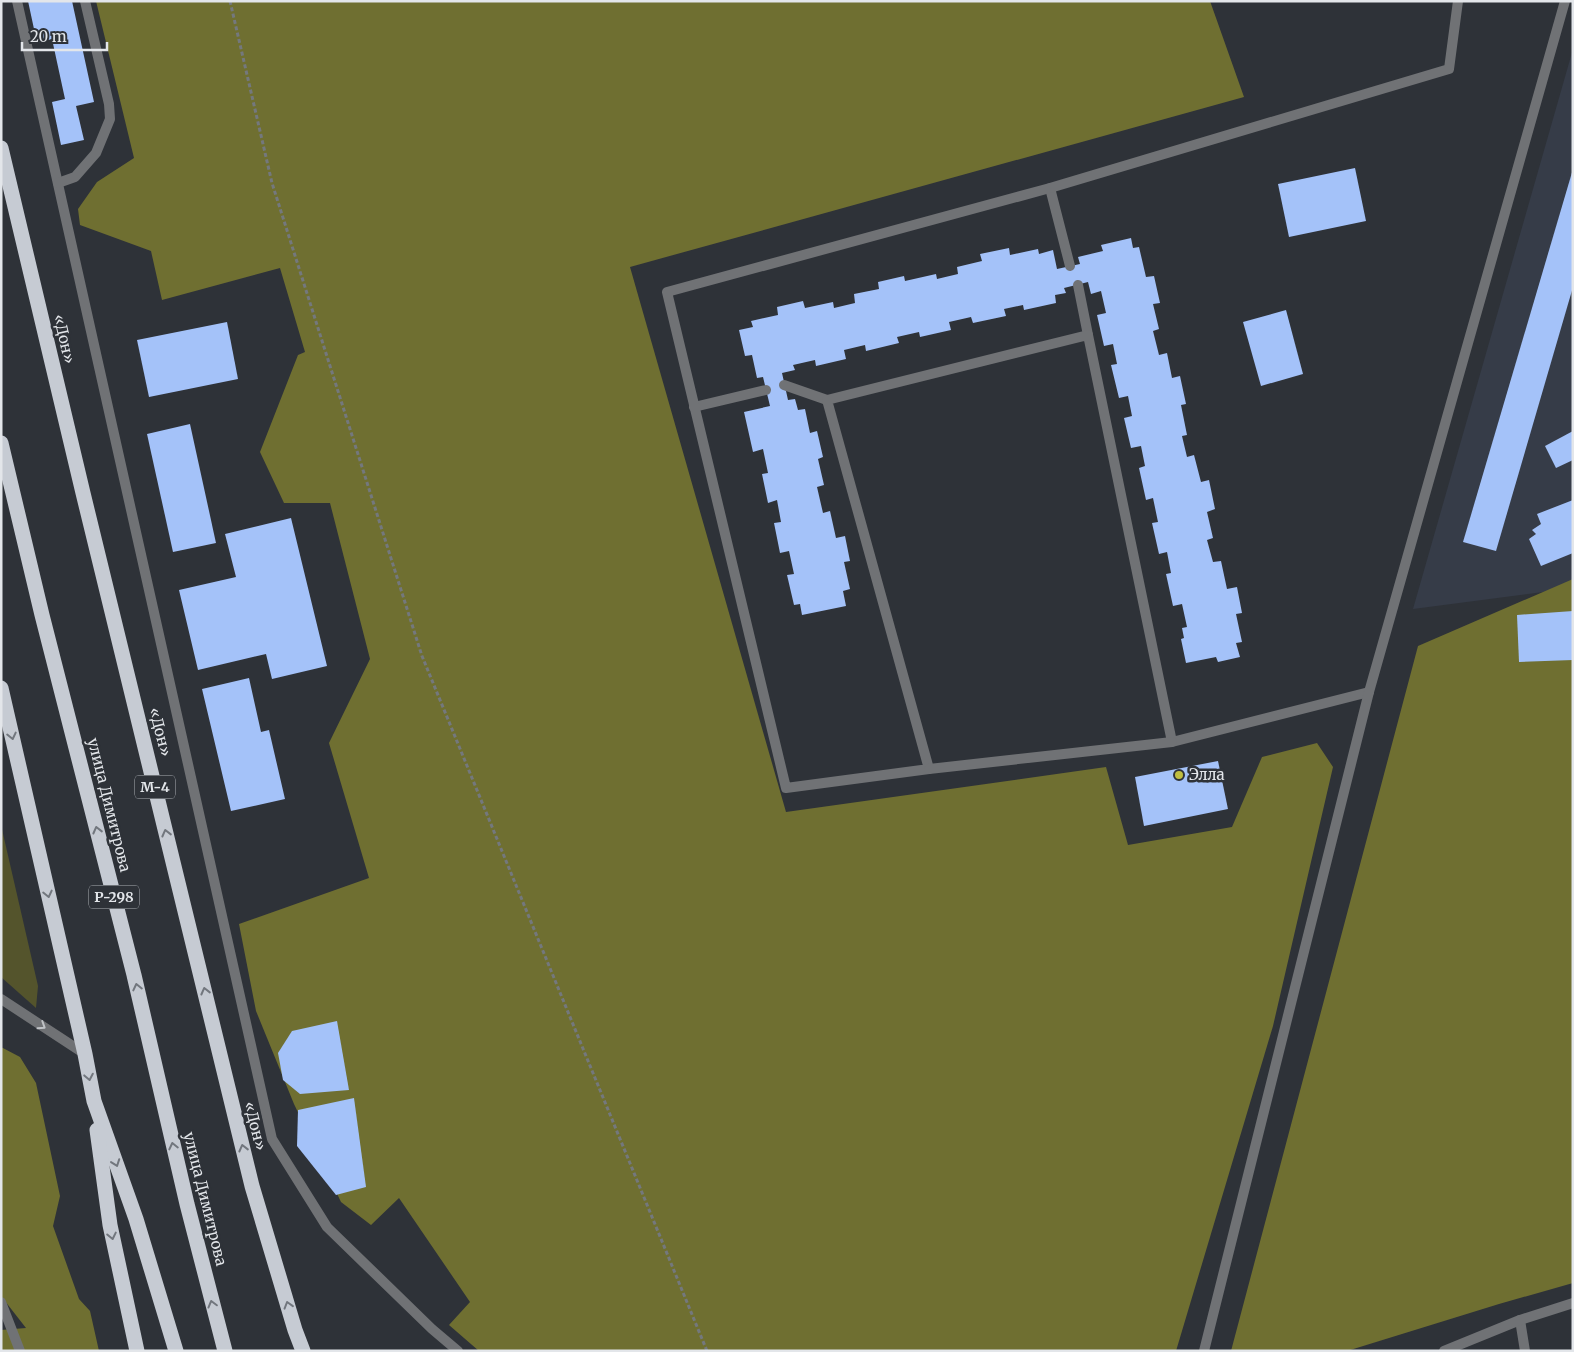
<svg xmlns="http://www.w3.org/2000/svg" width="1574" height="1352" font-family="Merriweather,serif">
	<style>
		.built { fill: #363c48 }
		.green { fill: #54542c }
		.forest { fill: #6f6f31 }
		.building { fill: #a4c2f9 }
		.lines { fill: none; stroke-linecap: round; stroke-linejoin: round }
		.path { stroke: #74787d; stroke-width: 3; stroke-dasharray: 4 2.5; stroke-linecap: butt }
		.lane { stroke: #707275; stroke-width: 10 }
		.street { stroke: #707275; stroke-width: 10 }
		.highway { stroke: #c6cbd3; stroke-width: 15 }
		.oneway { stroke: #72777e }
		.oneway2 { stroke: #c0c3c7 }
		.poi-dot { fill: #bfbe41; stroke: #2e3238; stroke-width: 2 }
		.labels { text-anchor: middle; stroke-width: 5; stroke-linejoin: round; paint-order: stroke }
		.shield { fill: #2e3238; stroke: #adb0b5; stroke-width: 1 }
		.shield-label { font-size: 14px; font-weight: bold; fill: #e3e6ea }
		.street-label { font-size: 15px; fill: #e3e6ea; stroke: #2e3238 }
		.poi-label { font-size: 15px; fill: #e3e6ea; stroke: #2e3238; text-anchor: start }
	</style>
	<rect width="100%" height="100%" fill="#2e3238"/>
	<polygon class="built" points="1573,49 1573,588 1413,609"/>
	<polygon class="green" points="1,825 38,986 36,1008 1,977"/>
	<g class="forest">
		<polygon points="96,1 1210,1 1244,97 630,267 786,812 1106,767 1128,845 1232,827 1262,757 1317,743 1333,767 1273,1026 1176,1351 479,1351 449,1325 470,1302 399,1198 371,1225 341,1202 294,1104 256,1011 239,924 369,878 329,743 370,659 330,503 284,503 260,452 298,355 305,352 280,268 162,300 151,251 80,225 78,209 97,182 134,158"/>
		<polygon points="1573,579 1573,1283 1499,1304 1347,1351 1231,1351 1418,646"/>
		<polygon points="1,1047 20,1057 36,1083 60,1196 53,1226 79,1299 90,1311 99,1351 1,1351 1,1330 26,1328 1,1296"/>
	</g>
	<g class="building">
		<polygon points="28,1 72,1 94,102 76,106 84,140 61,145 52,102 65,99 52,39 37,43"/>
		<polygon points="1355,168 1366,221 1289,237 1278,184"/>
		<polygon points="1573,169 1573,287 1496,551 1463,542"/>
		<polygon points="1131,238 1133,248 1139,247 1146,277 1154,276 1160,303 1153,304 1159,329 1153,331 1159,355 1167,353 1172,378 1180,376 1186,404 1181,405 1187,435 1182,436 1187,457 1194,455 1201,482 1209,480 1215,509 1207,512 1213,538 1207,540 1213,562 1221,561 1227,589 1237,587 1242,613 1236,614 1242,642 1236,643 1240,657 1218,662 1216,657 1186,663 1181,639 1184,638 1182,628 1187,627 1182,604 1173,606 1166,574 1171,573 1167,552 1159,554 1152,523 1158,522 1153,498 1146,500 1139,468 1145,466 1141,446 1131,448 1124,418 1132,416 1128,396 1119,398 1111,365 1117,364 1113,344 1104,346 1097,315 1106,313 1101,291 1091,294 1088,282 1064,288 1066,293 1055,295 1056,303 1024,310 1023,305 1004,309 1006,316 973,323 971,317 949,322 951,330 920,337 919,332 897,337 899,343 866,351 865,345 844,350 846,359 816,366 815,360 793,365 795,370 782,373 788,400 795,399 798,410 805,409 810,433 817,431 823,457 818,459 824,485 817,487 823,513 830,511 836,538 845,536 850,561 844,562 850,589 843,591 846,606 802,615 800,604 794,605 787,575 794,574 789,551 780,553 774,523 781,522 777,500 768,503 762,474 768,473 763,449 753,452 744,412 770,406 763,377 757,378 752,355 745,356 739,330 753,327 751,321 778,315 777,307 803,301 805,308 833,302 834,308 855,303 854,294 879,289 878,282 904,276 905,281 936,274 937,279 958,274 957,267 982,261 980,254 1009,248 1010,255 1038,249 1039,254 1053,250 1057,269 1080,264 1078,257 1103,251 1101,245"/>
		<polygon points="1286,310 1303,374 1261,386 1243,322"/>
		<polygon points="227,322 238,379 149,397 137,340"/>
		<polygon points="190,424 216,543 173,552 147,434"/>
		<polygon points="1573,431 1573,460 1556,468 1545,446"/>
		<polygon points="1573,500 1573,553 1541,566 1529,539 1536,534 1532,530 1541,524 1537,514"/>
		<polygon points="291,518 327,666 272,679 266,654 198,670 179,590 236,577 225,534"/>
		<polygon points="1573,611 1573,660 1519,662 1517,615"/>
		<polygon points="249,678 261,732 269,730 285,799 231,811 202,689"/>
		<polygon points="1218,761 1228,809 1144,826 1135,777"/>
		<polygon points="337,1021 349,1090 300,1094 283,1080 278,1053 292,1031"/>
		<polygon points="354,1098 366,1187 336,1195 297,1146 298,1110"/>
	</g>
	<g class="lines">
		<polyline class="path" points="230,1 272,183 422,656 707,1351"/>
		<g class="lane">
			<polyline points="17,1 272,1139 327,1227 432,1329 458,1351"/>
			<polyline points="58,183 75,177 96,153 110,119 109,104 85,1"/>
			<polyline points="1050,188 1070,266"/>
			<polyline points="1078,285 1088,335"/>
			<polyline points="784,385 827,400"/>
			<polyline points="694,407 766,390"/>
			<polyline points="1369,692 1172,742 1088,335 827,400 929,769 786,788 667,292 1050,188 1449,69 1458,1"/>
			<polyline points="929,769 1172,742"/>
			<polyline points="1,999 85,1054"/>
			<polyline points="1,1302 20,1351"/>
			<polyline points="1520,1320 1525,1351"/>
			<polyline points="1444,1351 1520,1320 1573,1303"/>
		</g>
		<polyline class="street" points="1204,1351 1369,692 1565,1"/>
		<g class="highway">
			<polyline points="1,148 83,493 252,1186 295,1330 303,1351"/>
			<polyline points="1,443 42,615 134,975 187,1204 225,1351"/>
			<polyline points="1,688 85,1054 94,1101 136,1219 176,1351"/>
			<polyline points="97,1130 110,1225 137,1351"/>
		</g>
	</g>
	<defs><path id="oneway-chevron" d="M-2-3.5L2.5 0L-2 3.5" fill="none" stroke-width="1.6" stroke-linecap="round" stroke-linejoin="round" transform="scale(1.25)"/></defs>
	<g class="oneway">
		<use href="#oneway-chevron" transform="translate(12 736) rotate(77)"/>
		<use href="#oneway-chevron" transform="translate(97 830) rotate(-104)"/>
		<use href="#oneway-chevron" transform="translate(166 833) rotate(-104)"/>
		<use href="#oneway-chevron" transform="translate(48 894) rotate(77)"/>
		<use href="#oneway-chevron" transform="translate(137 987) rotate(-103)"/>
		<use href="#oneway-chevron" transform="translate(205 991) rotate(-104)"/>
		<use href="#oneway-chevron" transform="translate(89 1077) rotate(79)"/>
		<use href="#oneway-chevron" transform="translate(173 1146) rotate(-103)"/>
		<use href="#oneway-chevron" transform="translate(243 1148) rotate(-104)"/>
		<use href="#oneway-chevron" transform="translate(116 1163) rotate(70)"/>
		<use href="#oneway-chevron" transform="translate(112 1236) rotate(78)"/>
		<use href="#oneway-chevron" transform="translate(212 1304) rotate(-105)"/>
		<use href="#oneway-chevron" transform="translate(288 1305) rotate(-107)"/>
	</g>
	<use class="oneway2" href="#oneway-chevron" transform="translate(42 1026) rotate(33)"/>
	<circle class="poi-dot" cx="1179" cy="775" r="5"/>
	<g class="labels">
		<g class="shield">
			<rect x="135" y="775.5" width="40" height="23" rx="4"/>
			<rect x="89" y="885.5" width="50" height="23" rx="4"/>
		</g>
		<g class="shield-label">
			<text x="155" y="792">М-4</text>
			<text x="114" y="902">Р-298</text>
		</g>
		<g class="street-label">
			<text transform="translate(64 339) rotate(77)" y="5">«Дон»</text>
			<text transform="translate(160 732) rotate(76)" y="5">«Дон»</text>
			<text transform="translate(109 805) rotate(76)" y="5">улица Димитрова</text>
			<text transform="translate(255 1126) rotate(76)" y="5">«Дон»</text>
			<text transform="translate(205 1199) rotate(76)" y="5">улица Димитрова</text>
		</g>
		<g class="poi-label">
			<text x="1189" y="780">Элла</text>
		</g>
	</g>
	<rect width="1574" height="1352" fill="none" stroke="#e3e6ea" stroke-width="5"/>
	<path d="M22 42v8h85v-8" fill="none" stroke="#e3e6ea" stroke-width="2.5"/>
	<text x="30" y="42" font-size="15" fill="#e3e6ea" stroke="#2e3238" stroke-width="4" paint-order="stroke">20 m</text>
</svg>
